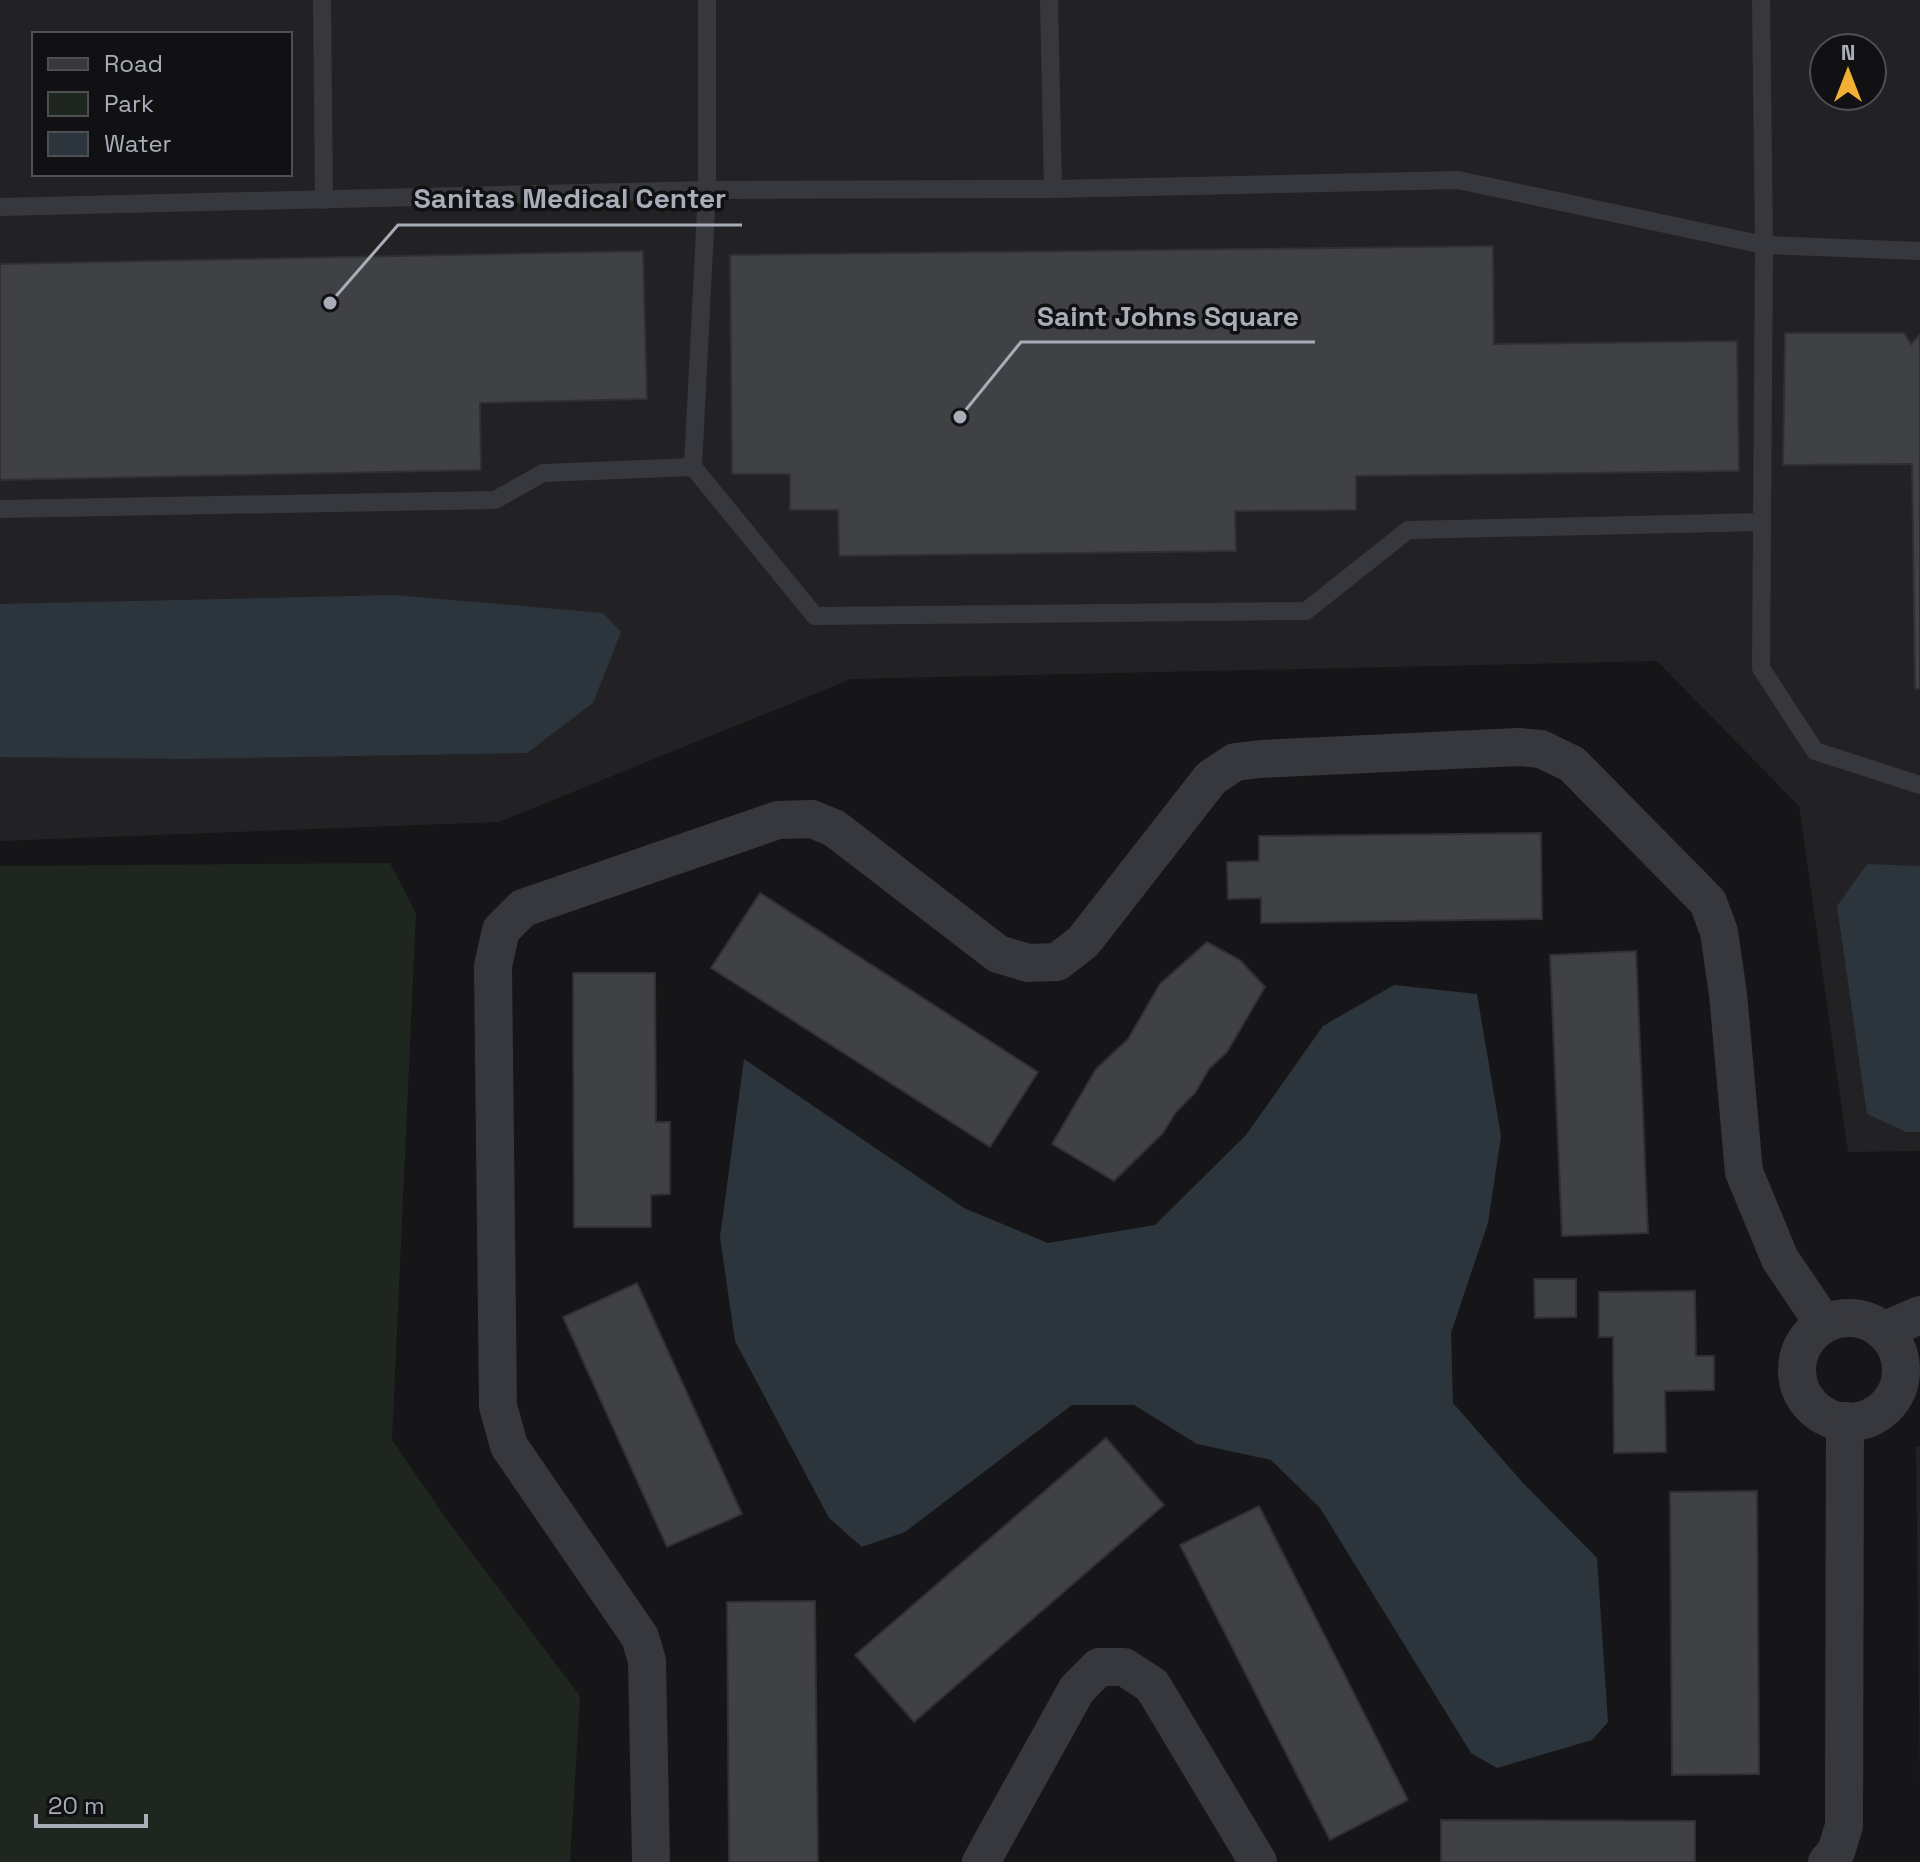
<svg xmlns="http://www.w3.org/2000/svg" width="1920" height="1862" font-family="'Space Grotesk',sans-serif">
	<style>
		.built { fill: #222225; fill-rule: evenodd }
		.green { fill: #1e261f }
		.water { fill: #2c353c }
		.building { fill: #404145; stroke: #303034; stroke-width: 2 }
		.lines { fill: none; stroke-linecap: round; stroke-linejoin: round }
		.service { stroke: #37383d; stroke-width: 18 }
		.minor { stroke: #37383d; stroke-width: 38 }
		.leader { fill: none; stroke: #a8adb8; stroke-width: 3 }
		.callout-dot { fill: #a8adb8; stroke: #111113; stroke-width: 3 }
		.callout-label { font-size: 28px; text-anchor: middle; font-weight: bold; fill: #a8adb8; stroke: #111113; stroke-width: 7; stroke-linejoin: round; paint-order: stroke }
	</style>
	<rect width="100%" height="100%" fill="#161618"/>
	<g class="built">
		<path d="M 0,0 L 1920,0 L 1920,1151 L 1848,1152 L 1799,806 L 1657,661 L 851,679 L 499,822 L 0,841 ZM 34,34 L 290,34 L 290,174 L 34,174 ZM 1824,48 L 1872,48 L 1872,96 L 1824,96 Z"/>
		<polygon points="1916,1447 1920,1447 1920,1793"/>
	</g>
	<polygon class="green" points="390,863 416,913 392,1440 447,1520 580,1696 570,1862 0,1862 0,866"/>
	<g class="water">
		<polygon points="395,595 603,613 621,632 593,703 527,753 186,759 0,757 0,604"/>
		<polygon points="1867,864 1920,866 1920,1132 1906,1132 1867,1114 1837,906"/>
		<polygon points="1394,985 1477,994 1501,1136 1488,1223 1451,1333 1453,1403 1523,1483 1597,1558 1608,1722 1592,1740 1497,1768 1471,1753 1320,1508 1271,1460 1197,1444 1134,1405 1072,1405 905,1532 862,1547 829,1518 735,1341 720,1237 744,1059 964,1208 1048,1243 1155,1225 1246,1135 1323,1026"/>
	</g>
	<g class="building">
		<polygon points="1493,246 1494,344 1737,341 1739,471 1356,476 1356,510 1235,511 1236,551 839,556 838,510 790,510 790,474 732,474 730,255"/>
		<polygon points="643,251 647,399 480,403 481,470 0,480 0,264"/>
		<polygon points="1785,333 1904,333 1911,344 1920,334 1920,689 1915,689 1912,464 1783,465"/>
		<polygon points="1541,833 1542,919 1261,923 1261,898 1228,899 1227,862 1259,861 1259,836"/>
		<polygon points="760,893 1038,1072 990,1147 711,968"/>
		<polygon points="1207,942 1240,960 1265,987 1227,1052 1209,1069 1195,1093 1176,1112 1163,1133 1114,1181 1052,1144 1096,1069 1128,1039 1160,984"/>
		<polygon points="1636,951 1648,1233 1562,1236 1550,955"/>
		<polygon points="573,973 655,973 656,1122 670,1122 670,1194 651,1195 651,1227 574,1227"/>
		<polygon points="1534,1279 1576,1279 1576,1317 1535,1318"/>
		<polygon points="637,1283 742,1514 667,1547 563,1317"/>
		<polygon points="1695,1291 1696,1356 1714,1356 1714,1390 1665,1391 1666,1452 1614,1453 1613,1337 1599,1337 1599,1292"/>
		<polygon points="1106,1438 1164,1505 914,1722 855,1655"/>
		<polygon points="1757,1491 1759,1774 1672,1775 1670,1492"/>
		<polygon points="1259,1506 1408,1800 1330,1840 1180,1545"/>
		<polygon points="815,1601 818,1862 729,1862 727,1602"/>
		<polygon points="1441,1820 1695,1821 1695,1862 1441,1862"/>
	</g>
	<g class="lines">
		<g class="service">
			<polyline points="322,0 324,200"/>
			<polyline points="1049,0 1053,189"/>
			<polyline points="1761,0 1764,245 1761,668 1815,751 1920,785"/>
			<polyline points="0,207 707,190 1053,189 1458,180 1764,245 1920,251"/>
			<polyline points="693,467 707,190 707,0"/>
			<polyline points="0,509 495,500 543,473 693,467 815,616 1306,611 1408,530 1762,522"/>
		</g>
		<g class="minor">
			<circle cx="1849" cy="1370" r="52"/>
			<polyline points="1883,1331 1920,1315"/>
			<polyline points="651,1862 647,1661 640,1637 509,1446 498,1406 493,966 501,930 523,908 778,820 812,819 834,828 998,954 1028,963 1057,962 1083,942 1211,778 1235,762 1261,759 1518,747 1541,749 1572,764 1708,902 1719,932 1728,994 1744,1172 1780,1259 1824,1324"/>
			<polyline points="981,1862 1077,1689 1099,1667 1124,1667 1152,1685 1258,1862"/>
			<polyline points="1827,1862 1836,1852 1844,1826 1845,1421"/>
		</g>
	</g>
	<path class="leader" d="M330 303L398 225H742M960 417L1021 342H1315"/>
	<g class="callout-dot">
		<circle cx="330" cy="303" r="8"/>
		<circle cx="960" cy="417" r="8"/>
	</g>
	<g class="callout-label">
		<text x="570" y="208">Sanitas Medical Center</text>
		<text x="1168" y="326">Saint Johns Square</text>
	</g>
	<rect x="32" y="32" width="260" height="144" fill="#111113" stroke="#4d4f55" stroke-width="2"/>
	<rect x="48" y="58" width="40" height="12" fill="#37383d" stroke="#4d4f55" stroke-width="2"/>
	<text x="104" y="72" font-size="24" fill="#a8adb8">Road</text>
	<rect x="48" y="92" width="40" height="24" fill="#1e261f" stroke="#4d4f55" stroke-width="2"/>
	<text x="104" y="112" font-size="24" fill="#a8adb8">Park</text>
	<rect x="48" y="132" width="40" height="24" fill="#2c353c" stroke="#4d4f55" stroke-width="2"/>
	<text x="104" y="152" font-size="24" fill="#a8adb8">Water</text>
	<g transform="translate(1848 72)"><circle r="38" fill="#111113" stroke="#4d4f55" stroke-width="2"/>
	<path d="M0-6L14 30L0 20L-14 30Z" fill="#f2b134"/>
	<text y="-12" font-size="22" font-weight="bold" text-anchor="middle" fill="#a8adb8">N</text>
	</g>
	<path d="M36 1814v12h110v-12" fill="none" stroke="#a8adb8" stroke-width="4"/>
	<text x="48" y="1814" font-size="24" fill="#a8adb8" stroke="#111113" stroke-width="6" paint-order="stroke">20 m</text>
</svg>
